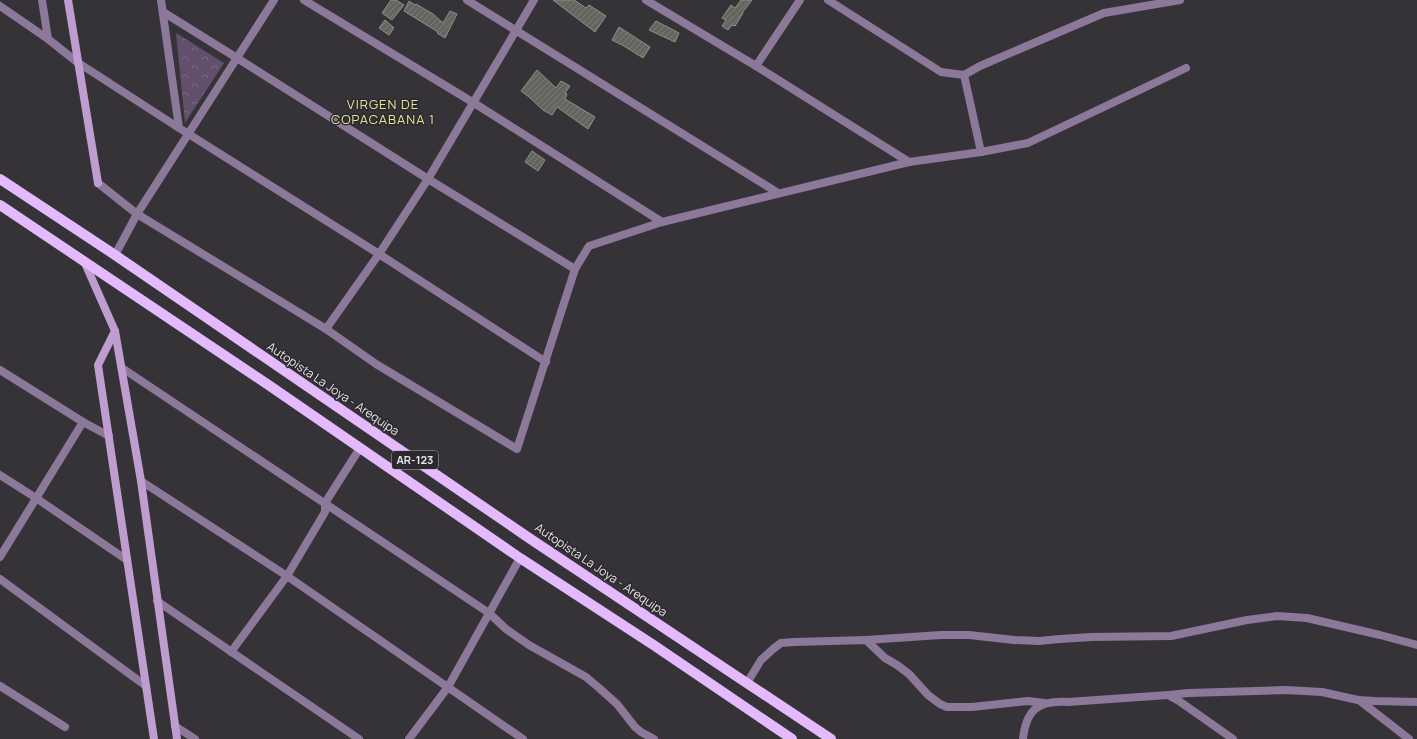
<svg xmlns="http://www.w3.org/2000/svg" width="1417" height="739" font-family="Manrope,sans-serif">
	<style>
		.park { fill: url(#park-crowns) }
		.building { fill: url(#building-hatch); stroke: #8f9089 }
		.lines { fill: none; stroke-linecap: round; stroke-linejoin: round }
		.street { stroke: #8c7898; stroke-width: 8 }
		.secondary { stroke: #bf9dd1; stroke-width: 8 }
		.primary { stroke: #e5bafd; stroke-width: 10 }
		.labels { text-anchor: middle; stroke-width: 3; stroke-linejoin: round; paint-order: stroke }
		.shield { fill: #2c292e; stroke: #afadb0; stroke-width: 1 }
		.shield-label { font-size: 11px; font-weight: bold; fill: #e7e5e8 }
		.street-label { font-size: 12px; fill: #e7e5e8; stroke: #2c292e }
		.neighbourhood-label { font-size: 13px; letter-spacing: 1px; fill: #e4e697; stroke: #2c292e }
	</style>
	<defs>
		<pattern id="park-crowns" width="20" height="18" patternUnits="userSpaceOnUse"><rect width="20" height="18" fill="#624f6c"/><path d="M2 6a3 3 0 1 1 6 0M12 15a3 3 0 1 1 6 0" fill="none" stroke="#786881"/></pattern>
		<pattern id="building-hatch" width="6" height="6" patternUnits="userSpaceOnUse"><rect width="6" height="6" fill="#65655f"/><path d="M-1 1l2-2M0 6l6-6M5 7l2-2" fill="none" stroke="#7b7b76"/></pattern>
	</defs>
	<rect width="100%" height="100%" fill="#363338"/>
	<polygon class="park" points="176,33 224,63 185,123"/>
	<g class="building">
		<polygon points="391,0 396,0 404,5 392,20 382,13"/>
		<polygon points="553,0 574,0 586,8 589,5 606,16 595,32"/>
		<polygon points="741,0 752,0 742,13 743,13 735,26 732,25 728,30 722,26 726,20 722,18 731,5 735,8"/>
		<polygon points="409,1 415,5 416,4 433,14 443,23 450,11 457,14 445,38 437,33 438,32 404,11"/>
		<polygon points="385,20 394,28 389,35 379,28"/>
		<polygon points="656,21 679,33 675,42 649,30"/>
		<polygon points="619,27 650,47 643,58 624,46 612,40"/>
		<polygon points="537,70 556,88 561,81 570,86 565,93 567,94 565,99 595,117 588,129 557,107 552,115 543,110 529,97 521,91"/>
		<polygon points="532,151 545,160 538,171 525,162"/>
	</g>
	<g class="lines">
		<g class="street">
			<polyline points="42,0 48,39"/>
			<polyline points="161,0 179,128"/>
			<polyline points="304,0 474,103 662,222"/>
			<polyline points="467,0 778,193"/>
			<polyline points="646,0 756,66 909,162"/>
			<polyline points="828,0 941,72 964,75 980,66 1104,13 1180,0"/>
			<polyline points="0,6 48,39 77,62 179,128 379,254 546,362"/>
			<polyline points="163,12 237,58 428,179 575,269"/>
			<polyline points="756,66 800,0"/>
			<polyline points="964,75 981,152"/>
			<polyline points="98,183 137,214 326,329 376,364 517,449 575,269 589,246 662,222 909,162 981,152 1028,143 1186,68"/>
			<polyline points="115,255 137,214 274,0"/>
			<polyline points="326,329 379,254 428,179 534,0"/>
			<polyline points="122,368 489,613 506,629 529,645 586,677 599,688 617,704 635,727 641,732 654,739"/>
			<polyline points="0,370 83,422 109,436"/>
			<polyline points="0,475 36,498 127,560"/>
			<polyline points="141,481 287,576 523,739"/>
			<polyline points="0,557 83,422"/>
			<polyline points="0,579 146,686"/>
			<polyline points="157,601 359,739"/>
			<polyline points="866,640 941,635 969,635 1014,640 1039,641 1060,639 1091,637 1171,636 1247,620 1277,616 1307,618 1380,635 1417,645"/>
			<polyline points="231,652 287,576 325,512 325,503 360,448"/>
			<polyline points="747,683 761,660 773,649 781,643 794,642 866,640 885,658 897,665 909,674 928,695 940,704 947,707 972,707 1028,701 1044,703"/>
			<polyline points="0,686 65,727"/>
			<polyline points="1168,695 1189,693 1286,690 1322,692 1358,700 1374,701 1417,702"/>
			<polyline points="1359,700 1409,739"/>
			<polyline points="175,726 195,739"/>
			<polyline points="409,739 448,687 520,558"/>
			<path d="M 1023,739 C 1026,710 1038,700 1068,702 L 1168,695 L 1179,701 L 1233,739"/>
		</g>
		<g class="secondary">
			<polyline points="68,0 98,183"/>
			<polyline points="84,261 115,331 141,481 177,739"/>
			<polyline points="115,331 98,365 154,739"/>
		</g>
		<g class="primary">
			<polyline points="0,179 115,255 529,538 831,739"/>
			<polyline points="0,205 270,386 520,558 655,646 792,739"/>
		</g>
	</g>
	<g class="labels">
		<rect class="shield" x="392" y="451" width="46" height="18" rx="3"/>
		<g class="shield-label">
			<text x="415" y="464">AR-123</text>
		</g>
		<g class="street-label">
			<text transform="translate(333 389) rotate(34)" y="4">Autopista La Joya - Arequipa</text>
			<text transform="translate(601 570) rotate(34)" y="4">Autopista La Joya - Arequipa</text>
		</g>
		<g class="neighbourhood-label">
			<text x="383" y="109">VIRGEN DE<tspan x="383" dy="15">COPACABANA 1</tspan></text>
		</g>
	</g>
</svg>
